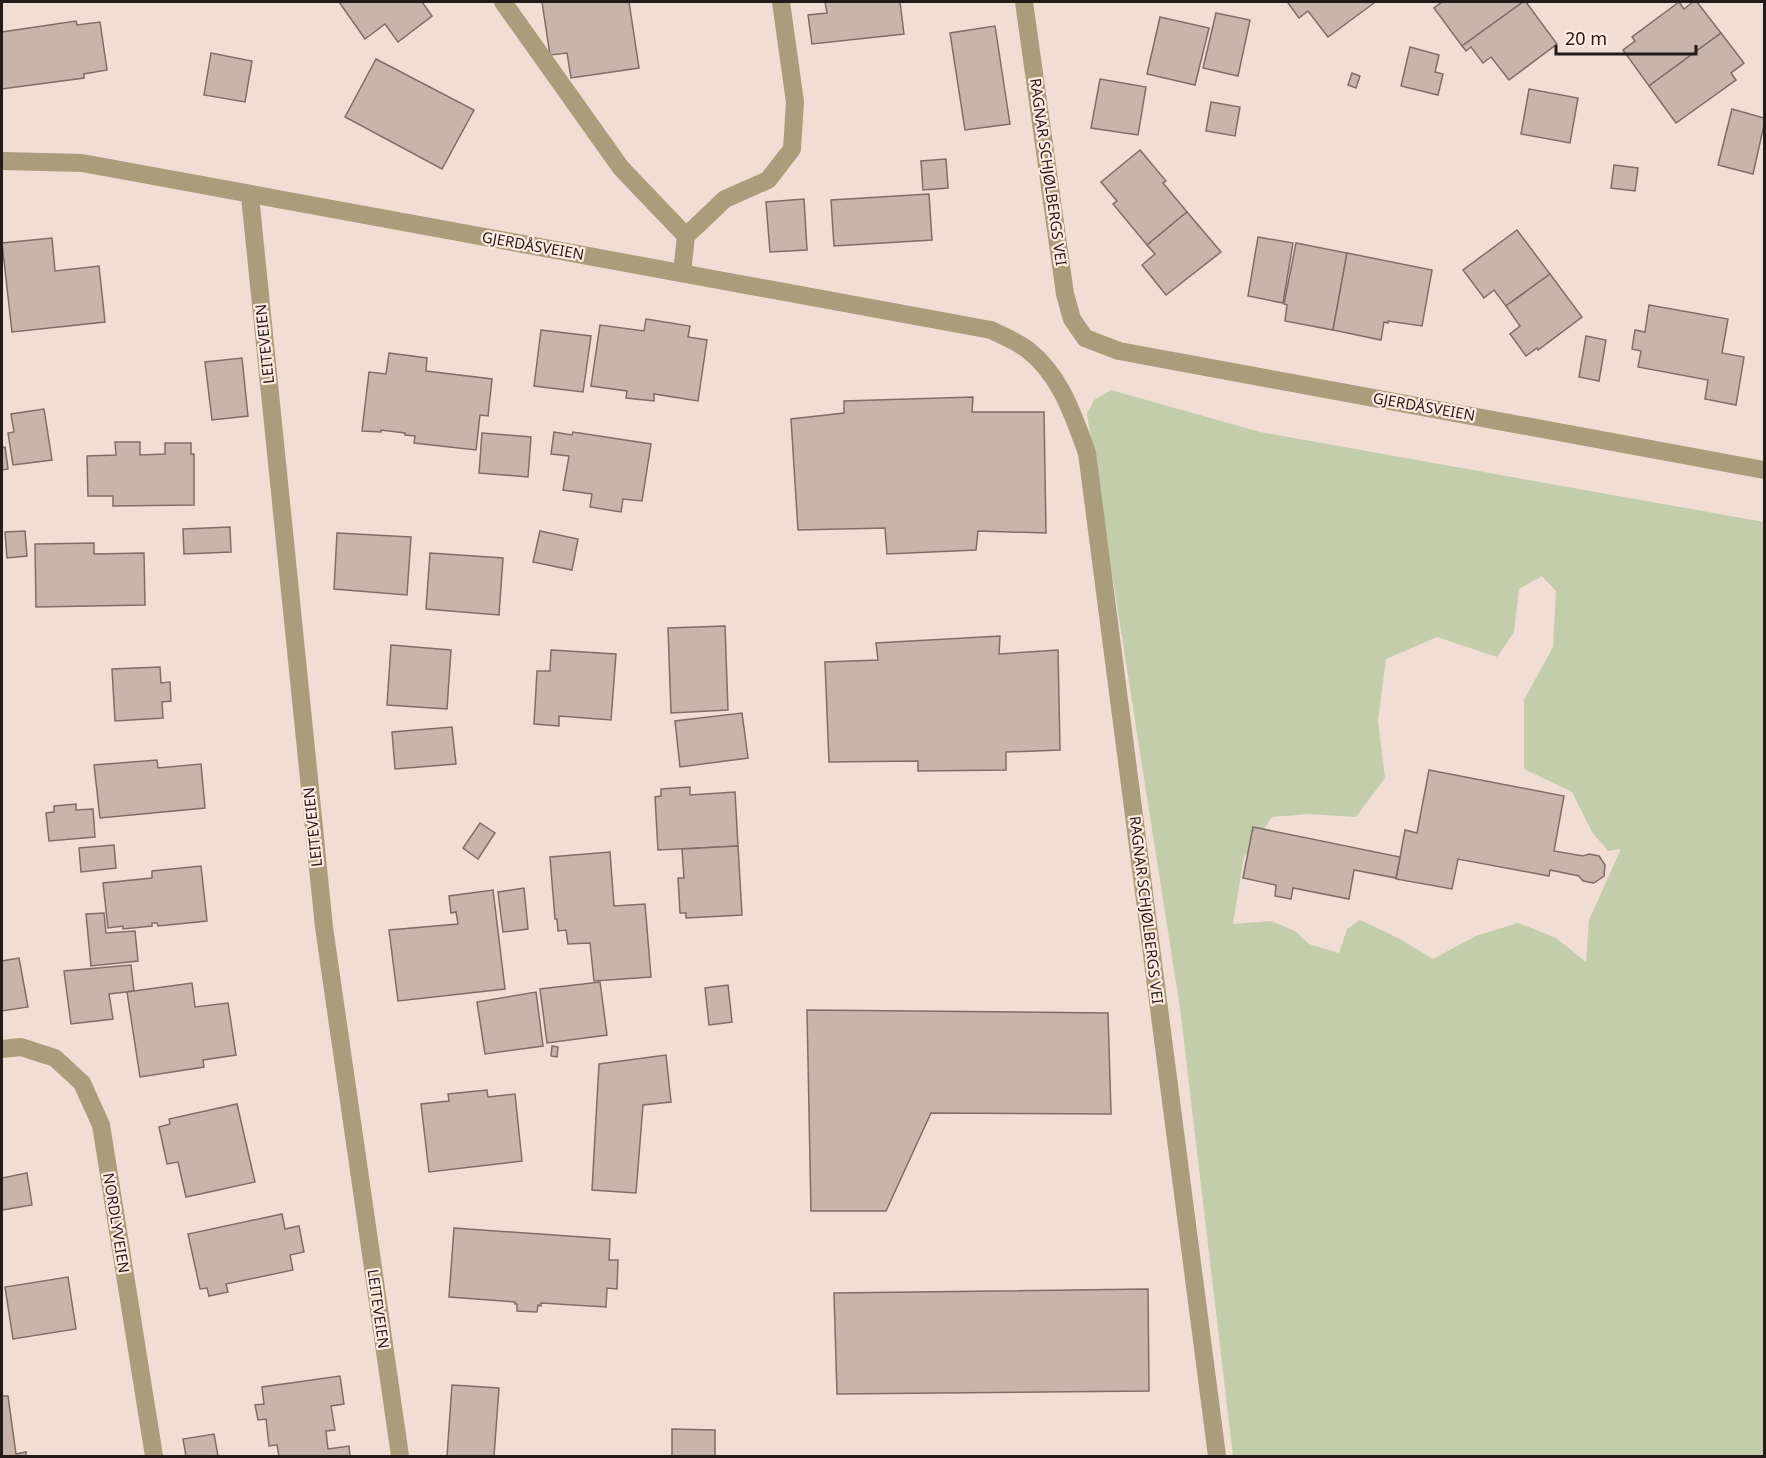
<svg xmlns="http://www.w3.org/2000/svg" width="1766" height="1458" font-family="'Noto Sans',sans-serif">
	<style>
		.green { fill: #c3cdab; fill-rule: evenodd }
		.building { fill: #c7b5ac; stroke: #7f6e66; stroke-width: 1.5 }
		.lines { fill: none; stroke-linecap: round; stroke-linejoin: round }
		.service { stroke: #a99d7b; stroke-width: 18 }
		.minor { stroke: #a99d7b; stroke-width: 18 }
		.labels { text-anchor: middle; stroke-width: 4.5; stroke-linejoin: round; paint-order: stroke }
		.street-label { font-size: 15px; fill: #221b18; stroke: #feeae1 }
	</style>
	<rect width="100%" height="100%" fill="#f0ddd4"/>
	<path class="green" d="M 1111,390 L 1260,432 L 1764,522 L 1764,1456 L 1233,1456 L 1180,1008 L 1087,414 L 1094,400 ZM 1542,576 L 1556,591 L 1553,647 L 1524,700 L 1524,769 L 1572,792 L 1592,832 L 1608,851 L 1621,849 L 1589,920 L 1586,962 L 1556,938 L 1518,923 L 1476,936 L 1433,959 L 1400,939 L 1360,920 L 1347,929 L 1339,953 L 1309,944 L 1295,931 L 1271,921 L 1233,924 L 1244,857 L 1272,817 L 1309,814 L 1356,817 L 1385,778 L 1378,721 L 1386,659 L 1437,637 L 1497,657 L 1514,632 L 1519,589 Z"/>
	<g class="building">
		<polygon points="339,2 422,2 432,16 398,42 385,24 365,39"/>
		<polygon points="542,2 629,2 639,68 571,78 567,53 550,55"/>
		<polygon points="825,2 900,2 904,34 812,44 808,15 827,13"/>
		<polygon points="1290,2 1373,2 1374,3 1328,37 1308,11 1299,18 1288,3"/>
		<polygon points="1442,2 1523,2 1462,46 1434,8"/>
		<polygon points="1523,2 1526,2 1557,44 1509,80 1491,57 1483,63 1471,47 1466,51 1462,46"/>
		<polygon points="1679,2 1684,9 1693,2 1697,2 1721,33 1649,86 1623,50 1635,41 1632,37"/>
		<polygon points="1216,13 1250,20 1238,76 1203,68"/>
		<polygon points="1160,17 1209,28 1195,85 1147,74"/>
		<polygon points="76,21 77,25 100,22 107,70 84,74 84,78 2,89 2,32"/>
		<polygon points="995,26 1010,124 965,130 950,33"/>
		<polygon points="1721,33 1744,63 1731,73 1736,80 1676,123 1649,86"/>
		<polygon points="1410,47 1439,55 1435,72 1443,74 1438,95 1401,86"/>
		<polygon points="211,53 252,61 245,102 204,95"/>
		<polygon points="376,59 474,110 442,169 345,117"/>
		<polygon points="1352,73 1360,76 1356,88 1348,85"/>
		<polygon points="1100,79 1146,87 1138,135 1091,128"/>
		<polygon points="1529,89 1578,98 1570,143 1521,134"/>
		<polygon points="1211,102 1240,107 1235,136 1206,131"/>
		<polygon points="1732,109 1764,118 1764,125 1753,174 1718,165"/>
		<polygon points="1140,150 1166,181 1163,183 1187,212 1147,245 1113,204 1117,201 1101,182"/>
		<polygon points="946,159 948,188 923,190 921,161"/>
		<polygon points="1614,165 1638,168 1635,191 1611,188"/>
		<polygon points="929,194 932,240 834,246 831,200"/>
		<polygon points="804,199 807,250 770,252 766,202"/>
		<polygon points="1187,212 1221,252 1166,295 1142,265 1155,254 1147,245"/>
		<polygon points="1517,230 1550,274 1506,306 1494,290 1484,298 1463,270"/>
		<polygon points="1258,237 1293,243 1283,303 1248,296"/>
		<polygon points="52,238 55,271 99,266 105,322 12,332 2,243"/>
		<polygon points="1296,243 1347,253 1333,330 1285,321 1287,305 1284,304"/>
		<polygon points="1347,253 1432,270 1422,326 1388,321 1388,323 1384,322 1381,340 1333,330"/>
		<polygon points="1550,274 1582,317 1538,350 1537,348 1526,356 1510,334 1520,326 1506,306"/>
		<polygon points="1649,305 1728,319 1722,353 1744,357 1736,405 1705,399 1708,380 1638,367 1641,351 1632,349 1635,330 1645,332"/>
		<polygon points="646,319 690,326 688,337 707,340 698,401 654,394 654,401 626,398 627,391 591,386 600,325 644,331"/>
		<polygon points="541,330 591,336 583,392 534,386"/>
		<polygon points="1586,336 1606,340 1599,381 1579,377"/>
		<polygon points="389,353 427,358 426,371 492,379 488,416 480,415 476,450 414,443 415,436 405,435 405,433 381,430 381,432 362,431 369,372 386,374"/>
		<polygon points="242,358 248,416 212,420 205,362"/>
		<polygon points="973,397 972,412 1044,412 1046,533 978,531 976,550 887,554 885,528 798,530 791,419 844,413 844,401"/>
		<polygon points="44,409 52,460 13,465 8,433 14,432 11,414"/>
		<polygon points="554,432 572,435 573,432 651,444 642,501 623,499 621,512 590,507 592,494 563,490 569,456 551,454"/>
		<polygon points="482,433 531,437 528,477 479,473"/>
		<polygon points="115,442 140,442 140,455 165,454 165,443 191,443 191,454 194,454 194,505 113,506 113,496 88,496 87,456 116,455"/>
		<polygon points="5,447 8,469 2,470 2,448"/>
		<polygon points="230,527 231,552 184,554 183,529"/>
		<polygon points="25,531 27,556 7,558 5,532"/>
		<polygon points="540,531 578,539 572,570 533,562"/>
		<polygon points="337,533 411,537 407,595 334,589"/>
		<polygon points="94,543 94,554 144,553 145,605 36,607 35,544"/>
		<polygon points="430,553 503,558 499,615 426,609"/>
		<polygon points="725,626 728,710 671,713 668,628"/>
		<polygon points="1000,636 999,654 1058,650 1060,750 1006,752 1006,770 918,771 918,761 829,762 825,662 878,660 876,643"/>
		<polygon points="391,645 451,650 447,709 387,705"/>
		<polygon points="551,650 616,654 611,720 559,716 559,726 534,724 537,671 550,671"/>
		<polygon points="160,667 161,683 170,682 171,701 162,702 163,718 115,721 112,669"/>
		<polygon points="742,713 748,758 680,767 675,721"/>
		<polygon points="452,727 456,764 395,769 392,732"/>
		<polygon points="157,760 158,768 201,764 205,808 100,818 94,765"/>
		<polygon points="1429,770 1564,796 1554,851 1583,856 1589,854 1599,856 1605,865 1604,876 1594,883 1583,881 1579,876 1550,870 1549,876 1458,859 1452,889 1396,879 1405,830 1417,833"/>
		<polygon points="690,787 690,795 735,792 738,846 658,850 655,797 661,796 661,789"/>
		<polygon points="76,804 76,810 93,809 95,837 49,841 46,813 54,812 54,806"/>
		<polygon points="480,823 495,833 478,859 463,848"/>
		<polygon points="1253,827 1400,857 1396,878 1354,870 1349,899 1293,888 1291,899 1275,896 1276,885 1243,878"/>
		<polygon points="114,845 116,868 81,872 79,848"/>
		<polygon points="738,846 742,915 686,918 686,913 680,913 678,878 684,878 682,849"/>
		<polygon points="610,852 614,906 645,904 651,977 594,981 590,943 568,944 566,930 558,931 557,919 555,919 550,857"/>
		<polygon points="201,866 207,921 158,926 157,923 152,923 152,926 123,929 123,926 108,928 103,883 152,878 152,871"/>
		<polygon points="524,888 528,929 503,932 498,892"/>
		<polygon points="493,890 505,989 398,1001 389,930 458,924 456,912 451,913 449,896"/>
		<polygon points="104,913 106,933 135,931 138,961 91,966 86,914"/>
		<polygon points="19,958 28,1007 2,1011 2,961"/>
		<polygon points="131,965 134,991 109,994 113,1019 71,1024 64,971"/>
		<polygon points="600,982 607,1035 547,1043 540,989"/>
		<polygon points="192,983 195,1007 228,1003 236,1055 203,1060 204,1067 140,1077 127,992"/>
		<polygon points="728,985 732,1022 709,1025 705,988"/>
		<polygon points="536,992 543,1046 485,1054 477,1002"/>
		<polygon points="807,1010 1108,1013 1111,1114 931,1113 886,1211 811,1211"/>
		<polygon points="552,1046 558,1047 557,1057 551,1056"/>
		<polygon points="666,1055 671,1102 643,1105 636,1193 592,1190 599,1064"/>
		<polygon points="487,1090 488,1097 515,1094 522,1161 429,1172 421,1104 449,1101 448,1094"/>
		<polygon points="237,1104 255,1182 186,1197 178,1162 167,1164 159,1127 170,1124 169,1119"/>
		<polygon points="27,1173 32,1205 2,1210 2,1178"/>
		<polygon points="282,1214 285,1229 299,1226 304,1252 290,1255 293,1270 226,1284 228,1292 209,1296 207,1288 200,1289 188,1234"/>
		<polygon points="454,1228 610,1239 609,1260 618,1260 617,1289 607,1288 606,1307 541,1303 541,1306 538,1305 537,1312 517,1311 517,1304 515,1304 515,1302 449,1297"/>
		<polygon points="68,1277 76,1329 13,1339 5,1287"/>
		<polygon points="1148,1289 1149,1391 837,1394 834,1293"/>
		<polygon points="340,1376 344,1404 331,1406 335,1430 326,1431 328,1449 349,1446 350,1456 279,1456 277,1445 269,1446 266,1419 258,1420 255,1405 264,1404 262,1387"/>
		<polygon points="452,1385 499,1388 494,1456 447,1456"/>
		<polygon points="2,1396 8,1396 16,1454 26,1452 26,1456 2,1456"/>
		<polygon points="672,1429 715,1430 715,1456 672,1456"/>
		<polygon points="214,1434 218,1456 186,1456 183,1439"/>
	</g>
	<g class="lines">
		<g class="service">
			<polyline points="503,2 621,168 686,236"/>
			<polyline points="682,273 686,236 725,199 768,180 792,149 795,102 781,2"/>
		</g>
		<g class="minor">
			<polyline points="1024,2 1065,294 1072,319 1085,338 1119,351 1764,470"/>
			<path d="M 2,161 L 82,163 L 991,330 C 1003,336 1018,342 1028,350 C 1061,376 1073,415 1087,453 L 1217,1456"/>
			<polyline points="250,196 324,927 400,1456"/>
			<polyline points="2,1049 21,1047 55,1058 82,1083 101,1125 154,1456"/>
		</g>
	</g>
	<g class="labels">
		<g class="street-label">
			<text transform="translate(1048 172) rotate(82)" y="5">RAGNAR SCHJØLBERGS VEI</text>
			<text transform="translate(533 246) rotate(10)" y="5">GJERDÅSVEIEN</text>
			<text transform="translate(265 344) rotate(-96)" y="5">LEITEVEIEN</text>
			<text transform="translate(1424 407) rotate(10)" y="5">GJERDÅSVEIEN</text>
			<text transform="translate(313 827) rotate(-96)" y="5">LEITEVEIEN</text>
			<text transform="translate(1146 910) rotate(83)" y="5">RAGNAR SCHJØLBERGS VEI</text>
			<text transform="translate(116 1223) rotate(81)" y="5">NORDLYVEIEN</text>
			<text transform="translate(378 1309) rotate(82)" y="5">LEITEVEIEN</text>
		</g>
	</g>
	<rect width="1766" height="1458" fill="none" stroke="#221b18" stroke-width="6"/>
	<path d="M1556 45v9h140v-9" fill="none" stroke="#221b18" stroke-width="3"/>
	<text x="1565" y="45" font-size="18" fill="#221b18" stroke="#feeae1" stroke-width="4.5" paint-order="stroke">20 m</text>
</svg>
